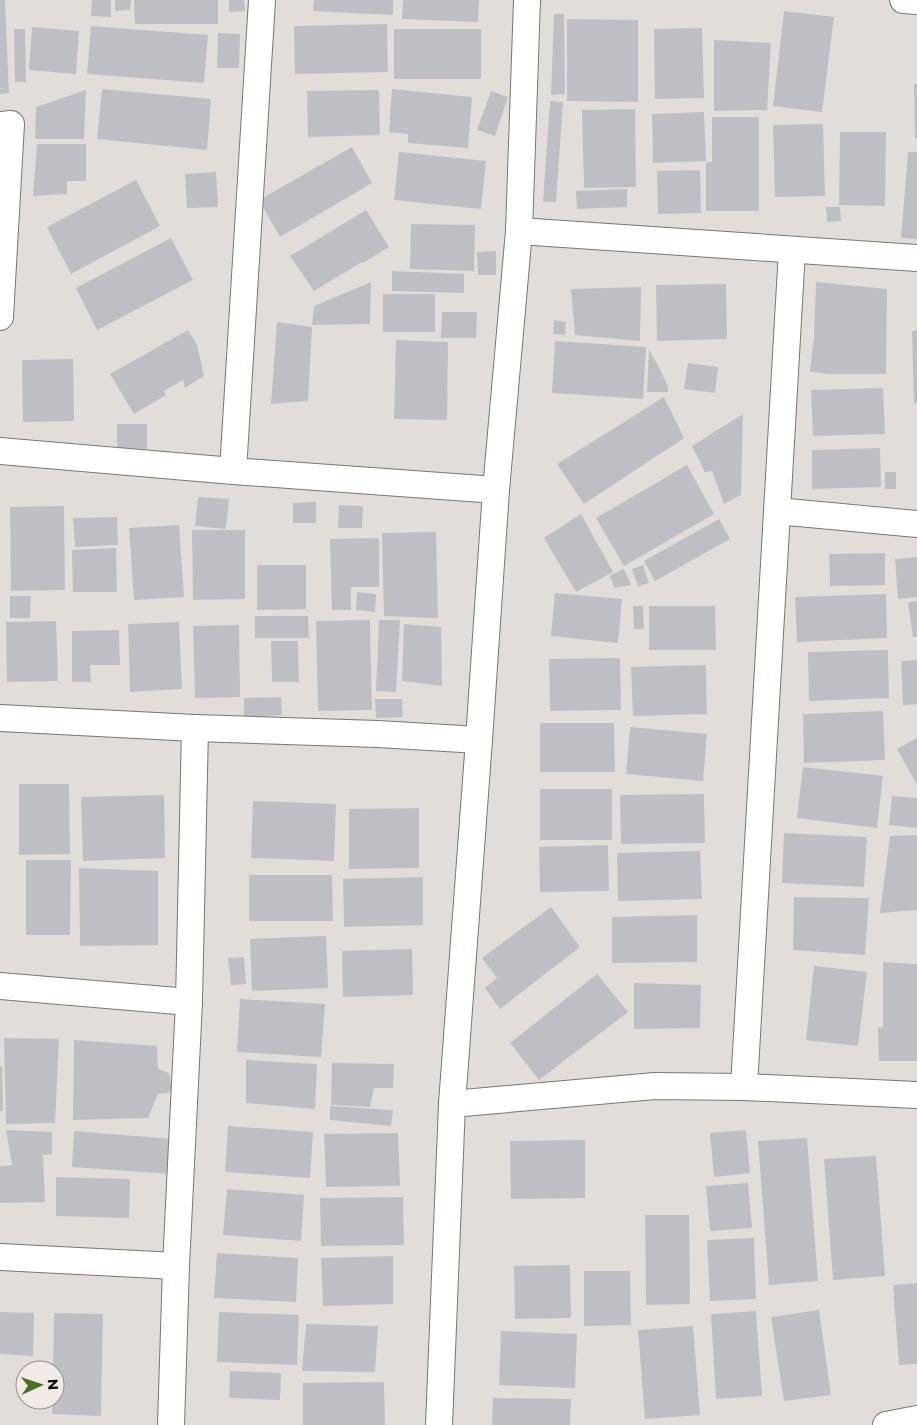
<svg xmlns="http://www.w3.org/2000/svg" width="917" height="1425" font-family="Montserrat,sans-serif">
	<style>
		.building { fill: #bebfc5 }
		.lines { fill: none; stroke-linecap: round; stroke-linejoin: round }
		.street-casing { stroke: #7b7672; stroke-width: 28 }
		.street { stroke: #fff; stroke-width: 26 }
	</style>
	<rect width="100%" height="100%" fill="#e3ddd9"/>
	<g class="building">
		<polygon points="0,0 5,0 9,93 0,94"/>
		<polygon points="92,0 111,0 111,17 91,16"/>
		<polygon points="115,0 131,0 130,10 115,11"/>
		<polygon points="134,0 218,0 218,24 135,24"/>
		<polygon points="229,0 244,0 245,11 229,12"/>
		<polygon points="314,0 393,0 393,15 313,11"/>
		<polygon points="403,0 479,0 478,22 402,19"/>
		<polygon points="784,11 834,17 822,112 773,106"/>
		<polygon points="554,14 564,14 565,94 551,95"/>
		<polygon points="567,19 638,20 638,102 567,101"/>
		<polygon points="387,24 388,72 295,74 294,26"/>
		<polygon points="91,26 208,35 204,83 87,74"/>
		<polygon points="32,27 79,31 76,74 29,70"/>
		<polygon points="702,28 704,98 655,99 654,29"/>
		<polygon points="14,29 25,29 26,82 15,82"/>
		<rect x="394" y="29" width="87" height="50"/>
		<polygon points="218,33 240,34 239,68 217,68"/>
		<polygon points="714,40 771,43 767,110 714,111"/>
		<polygon points="914,84 917,84 917,138 915,138"/>
		<polygon points="102,89 211,99 207,150 97,139"/>
		<polygon points="392,89 472,97 468,148 408,143 408,134 389,132"/>
		<polygon points="86,90 84,139 35,139 36,107"/>
		<polygon points="379,90 380,135 308,137 307,91"/>
		<polygon points="491,91 508,97 495,136 477,130"/>
		<polygon points="550,101 563,102 556,202 543,202"/>
		<polygon points="635,109 636,187 584,188 582,110"/>
		<polygon points="704,112 706,161 653,163 652,114"/>
		<polygon points="712,117 759,117 759,211 706,211 706,162 712,162"/>
		<polygon points="823,124 825,196 775,197 773,125"/>
		<polygon points="840,132 886,132 885,206 839,205"/>
		<polygon points="37,144 86,144 86,181 67,181 67,194 33,196"/>
		<polygon points="352,147 372,183 280,237 259,200"/>
		<polygon points="399,152 486,161 481,209 394,200"/>
		<polygon points="908,152 917,152 917,239 901,238"/>
		<polygon points="700,170 701,213 658,214 657,171"/>
		<polygon points="216,172 218,207 187,208 185,174"/>
		<polygon points="136,180 160,226 71,274 47,227"/>
		<polygon points="627,189 627,207 577,209 576,191"/>
		<polygon points="826,207 840,207 841,221 827,222"/>
		<polygon points="366,210 389,247 363,263 362,262 314,291 290,256"/>
		<polygon points="411,224 475,225 474,271 410,269"/>
		<polygon points="171,238 193,280 97,330 76,288"/>
		<polygon points="496,251 496,275 478,275 477,252"/>
		<polygon points="392,271 464,274 464,293 392,291"/>
		<polygon points="371,282 370,324 312,325 314,306"/>
		<polygon points="816,282 887,289 886,374 830,374 810,372 814,336"/>
		<polygon points="726,284 727,339 657,341 656,285"/>
		<polygon points="641,287 640,341 575,335 571,289"/>
		<rect x="383" y="294" width="52" height="38"/>
		<polygon points="442,312 477,312 476,338 441,338"/>
		<polygon points="554,320 566,322 565,335 553,334"/>
		<polygon points="277,322 312,327 308,401 271,404"/>
		<polygon points="188,330 197,345 204,376 185,388 183,380 164,391 166,395 134,414 110,374"/>
		<polygon points="917,330 917,403 914,403 912,331"/>
		<polygon points="396,340 448,342 447,420 394,419"/>
		<polygon points="555,341 646,347 643,399 552,393"/>
		<polygon points="649,350 660,369 668,387 668,392 647,392"/>
		<polygon points="73,359 74,421 23,422 22,360"/>
		<polygon points="688,363 718,367 715,393 684,389"/>
		<polygon points="883,388 885,434 813,436 811,390"/>
		<polygon points="664,397 684,438 584,504 557,464"/>
		<polygon points="743,414 741,495 724,504 712,471 705,472 692,446"/>
		<polygon points="117,424 147,424 147,449 117,448"/>
		<polygon points="880,448 881,487 812,489 812,450"/>
		<polygon points="687,465 714,514 624,566 596,518"/>
		<rect x="885" y="472" width="11" height="17"/>
		<polygon points="198,497 229,499 226,529 195,526"/>
		<polygon points="316,502 316,523 293,523 293,503"/>
		<polygon points="339,505 363,506 362,528 338,528"/>
		<polygon points="64,506 65,590 11,591 10,507"/>
		<polygon points="581,514 613,572 576,592 544,538"/>
		<polygon points="117,517 118,545 75,547 73,518"/>
		<polygon points="719,519 730,539 655,581 644,561"/>
		<polygon points="179,525 184,597 134,600 129,528"/>
		<polygon points="192,530 245,530 245,599 193,600"/>
		<polygon points="436,532 438,618 384,616 382,533"/>
		<polygon points="379,538 379,587 351,587 351,610 332,610 330,539"/>
		<polygon points="116,548 117,592 73,592 72,550"/>
		<polygon points="885,553 885,585 830,586 829,554"/>
		<polygon points="917,557 917,597 898,599 895,559"/>
		<polygon points="257,565 306,565 306,609 257,610"/>
		<polygon points="643,565 649,583 638,586 632,569"/>
		<polygon points="624,569 631,585 614,588 612,580 609,576"/>
		<polygon points="357,592 376,594 375,612 356,610"/>
		<polygon points="555,593 622,599 618,643 551,636"/>
		<polygon points="886,594 887,638 797,642 795,597"/>
		<polygon points="10,596 31,596 30,618 10,618"/>
		<polygon points="917,601 917,637 913,637 908,602"/>
		<polygon points="633,606 643,606 644,629 634,629"/>
		<polygon points="649,606 715,606 716,650 649,650"/>
		<polygon points="255,616 308,616 309,638 255,638"/>
		<polygon points="370,620 372,710 318,711 316,621"/>
		<polygon points="379,620 400,620 396,692 376,691"/>
		<polygon points="56,621 58,681 7,682 6,622"/>
		<polygon points="179,622 182,689 130,692 128,624"/>
		<polygon points="404,624 441,627 442,686 402,681"/>
		<polygon points="239,625 240,697 195,698 193,626"/>
		<polygon points="119,630 120,665 90,665 91,682 72,682 72,631"/>
		<polygon points="271,641 298,641 299,682 272,682"/>
		<polygon points="888,650 889,698 809,701 808,652"/>
		<polygon points="620,658 621,710 550,711 549,659"/>
		<polygon points="917,660 917,704 903,705 901,661"/>
		<polygon points="706,665 707,714 633,716 631,667"/>
		<polygon points="281,697 282,715 244,717 244,698"/>
		<polygon points="375,699 402,699 403,717 376,718"/>
		<polygon points="883,711 885,760 804,763 803,714"/>
		<polygon points="540,723 614,723 615,772 540,772"/>
		<polygon points="630,727 707,734 703,781 626,774"/>
		<polygon points="917,738 917,785 897,749"/>
		<polygon points="803,767 883,776 877,828 797,818"/>
		<polygon points="19,784 69,784 70,854 19,855"/>
		<rect x="540" y="789" width="72" height="51"/>
		<polygon points="704,794 705,843 621,844 620,795"/>
		<polygon points="164,795 165,858 83,861 81,797"/>
		<polygon points="892,796 917,798 917,828 889,825"/>
		<polygon points="253,801 336,804 334,861 251,858"/>
		<polygon points="419,808 419,868 349,869 349,809"/>
		<polygon points="784,833 867,837 864,887 782,883"/>
		<polygon points="917,835 917,910 880,913 890,836"/>
		<polygon points="608,845 609,891 540,892 539,847"/>
		<polygon points="700,851 702,899 618,901 617,853"/>
		<polygon points="26,860 71,860 70,935 26,935"/>
		<polygon points="79,868 158,871 158,945 80,946"/>
		<polygon points="249,875 332,875 333,921 249,921"/>
		<polygon points="423,877 423,925 344,927 343,879"/>
		<polygon points="794,897 869,898 865,955 793,950"/>
		<polygon points="551,907 580,947 500,1009 485,988 497,978 482,958"/>
		<polygon points="697,915 697,962 612,963 612,917"/>
		<polygon points="326,936 328,988 252,991 250,939"/>
		<polygon points="412,949 413,995 343,997 342,951"/>
		<polygon points="244,957 246,984 231,985 228,958"/>
		<polygon points="883,962 917,964 917,1061 879,1061 878,1027 883,1028"/>
		<polygon points="814,966 867,972 858,1046 806,1040"/>
		<polygon points="597,974 628,1012 539,1080 510,1043"/>
		<polygon points="634,983 701,985 700,1028 634,1029"/>
		<polygon points="240,999 325,1004 321,1057 237,1052"/>
		<polygon points="4,1038 59,1039 55,1123 6,1124"/>
		<polygon points="74,1040 157,1046 158,1069 169,1073 172,1092 158,1094 148,1118 73,1120"/>
		<polygon points="246,1060 317,1064 315,1109 246,1103"/>
		<polygon points="332,1063 394,1064 393,1088 374,1088 370,1107 331,1105"/>
		<polygon points="0,1066 2,1066 3,1111 0,1111"/>
		<polygon points="330,1106 393,1110 391,1126 330,1120"/>
		<polygon points="228,1126 313,1132 310,1178 225,1172"/>
		<polygon points="6,1130 52,1132 52,1154 43,1155 45,1202 0,1203 0,1166 12,1165"/>
		<polygon points="746,1130 750,1173 714,1177 710,1133"/>
		<polygon points="74,1131 173,1139 171,1174 72,1167"/>
		<polygon points="398,1133 400,1186 326,1187 324,1134"/>
		<polygon points="807,1138 818,1281 769,1285 758,1141"/>
		<polygon points="585,1140 585,1198 511,1199 510,1141"/>
		<polygon points="876,1156 885,1276 833,1280 824,1159"/>
		<polygon points="56,1177 130,1179 129,1218 56,1216"/>
		<polygon points="748,1183 752,1228 710,1231 706,1186"/>
		<polygon points="227,1189 304,1195 301,1241 223,1235"/>
		<polygon points="403,1197 404,1245 321,1246 320,1198"/>
		<polygon points="645,1215 689,1215 690,1304 646,1305"/>
		<polygon points="754,1238 756,1299 710,1301 707,1240"/>
		<polygon points="217,1253 298,1258 296,1302 214,1298"/>
		<polygon points="393,1256 393,1304 323,1306 321,1258"/>
		<polygon points="570,1265 571,1318 515,1319 514,1266"/>
		<polygon points="584,1271 630,1271 631,1325 584,1326"/>
		<polygon points="917,1283 917,1364 899,1365 893,1285"/>
		<polygon points="819,1310 831,1395 784,1401 771,1317"/>
		<polygon points="756,1311 762,1396 716,1399 711,1314"/>
		<polygon points="0,1312 34,1313 33,1356 0,1354"/>
		<polygon points="219,1312 299,1315 297,1365 217,1362"/>
		<polygon points="54,1313 103,1314 101,1416 52,1414 53,1400 55,1400 55,1370 53,1370"/>
		<polygon points="306,1324 378,1326 375,1372 302,1371"/>
		<polygon points="693,1326 700,1415 645,1419 638,1330"/>
		<polygon points="501,1331 577,1334 575,1388 499,1385"/>
		<polygon points="230,1371 281,1373 280,1400 229,1398"/>
		<polygon points="384,1382 385,1425 303,1425 303,1383"/>
		<polygon points="493,1398 571,1399 570,1425 492,1425"/>
	</g>
	<g class="lines">
		<defs>
			<g id="street">
				<polyline points="903,0 917,1"/>
				<polyline points="0,125 11,124 0,317"/>
				<polyline points="519,231 917,258"/>
				<polyline points="0,451 233,471 496,490 479,740 452,1104 439,1425"/>
				<polyline points="233,471 262,0"/>
				<polyline points="496,490 519,231 527,0"/>
				<polyline points="777,511 917,524"/>
				<polyline points="0,718 195,728 378,734 479,740"/>
				<polyline points="0,986 189,1002"/>
				<polyline points="744,1087 792,250"/>
				<polyline points="452,1104 655,1086 744,1087 917,1095"/>
				<polyline points="0,1257 176,1266"/>
				<polyline points="171,1425 176,1266 189,1002 195,728"/>
				<polyline points="886,1425 917,1419"/>
			</g>
		</defs>
		<use href="#street" class="street-casing"/>
		<use href="#street" class="street"/>
	</g>
	<g transform="translate(40 1385) rotate(87)"><circle r="24" fill="#f1eae6" stroke="#96918e"/>
	<path d="M0-4L9 19L0 12L-9 19Z" fill="#4c6e26"/>
	<text y="-8" font-size="14" font-weight="bold" text-anchor="middle" fill="#0e0c0b">N</text>
	</g>
</svg>
